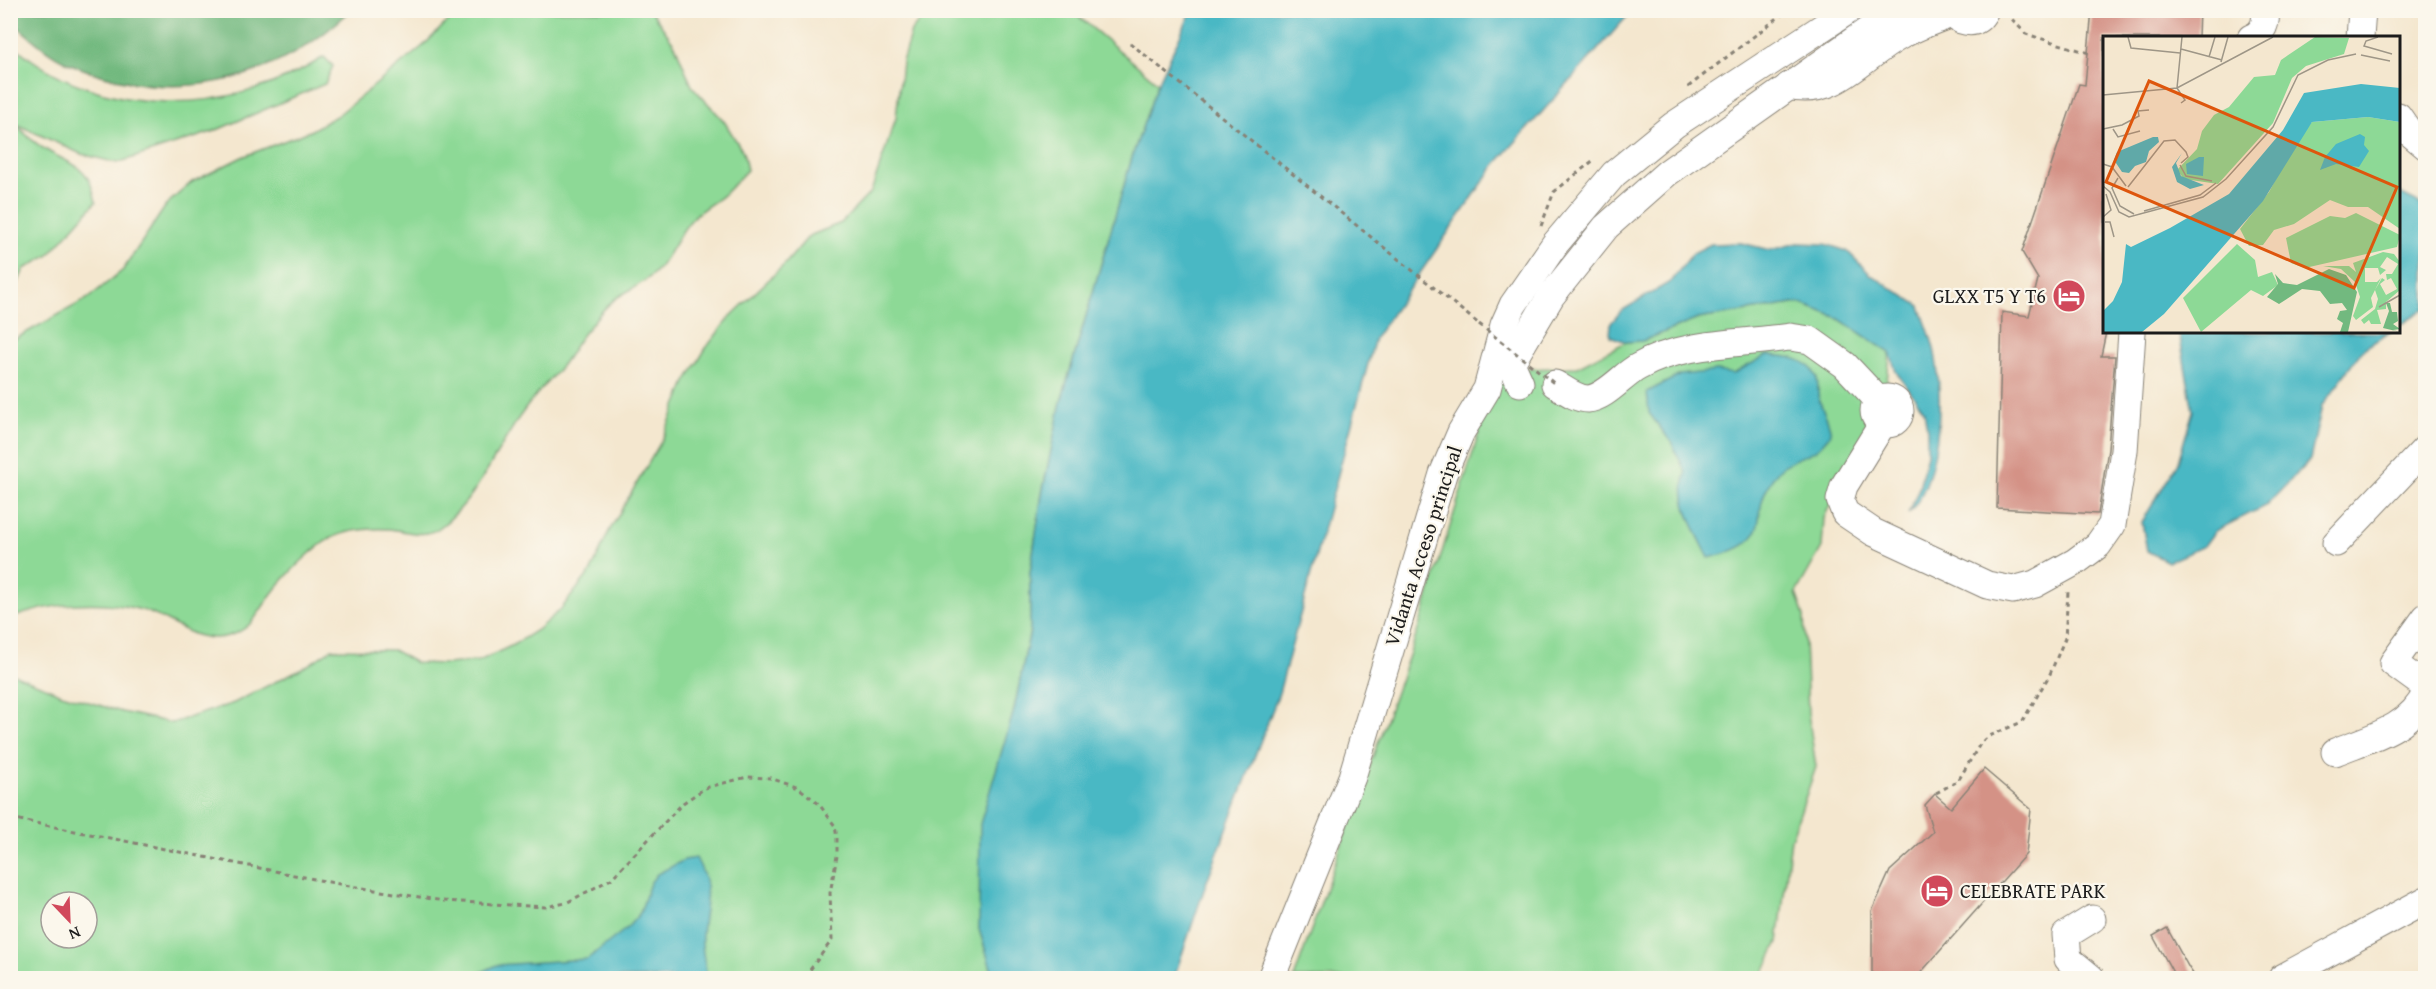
<svg xmlns="http://www.w3.org/2000/svg" width="2436" height="989" font-family="'Gentium Book Plus',serif">
	<style>
		.green { fill: #8dd996; stroke: #547a59; stroke-width: 1.5; fill-rule: evenodd }
		.forest { fill: #72b97f; stroke: #476a4e; stroke-width: 1.5 }
		.water { fill: #4ab8c4; stroke: #336a70; stroke-width: 1.5 }
		.building { fill: #d49286 }
		.lines { fill: none; stroke-linecap: round; stroke-linejoin: round }
		.minor-casing { stroke: #888276; stroke-width: 29 }
		.path { stroke: #888276; stroke-width: 3; stroke-dasharray: 4.5 4.5; stroke-linecap: butt }
		.minor { stroke: #fff; stroke-width: 27 }
		.path-bridge { stroke: #888276; stroke-width: 3; stroke-dasharray: 4.5 4.5; stroke-linecap: butt }
		.labels { text-anchor: middle; stroke-width: 4.5; stroke-linejoin: round; paint-order: stroke }
		.poi-label { font-size: 20px; fill: #1c1c1c; stroke: #fbf7ec; text-anchor: end }
		.street-label { font-size: 20px; fill: #1c1c1c; stroke: #fbf7ec }
		.inset-road { fill: none; stroke: #9e9687; stroke-width: 1.5 }
		.view { fill: #de560d; fill-opacity: 0.15; stroke: #de560d; stroke-width: 3 }
		.inset-edge { fill: none; stroke: #1c1c1c; stroke-width: 3 }
	</style>
	<rect width="100%" height="100%" fill="#fbf7ec"/>
	<filter id="ink" filterUnits="userSpaceOnUse"><feTurbulence type="fractalNoise" baseFrequency=".0167" numOctaves="2"/><feDisplacementMap in="SourceGraphic" scale="12" xChannelSelector="R" yChannelSelector="G"/><feConvolveMatrix kernelMatrix="1 2 1 2 8 2 1 2 1" color-interpolation-filters="sRGB"/></filter>
	<filter id="wash" filterUnits="userSpaceOnUse"><feTurbulence type="fractalNoise" baseFrequency=".008" numOctaves="4" result="noise"/><feDisplacementMap in="SourceGraphic" scale="24" xChannelSelector="R" yChannelSelector="G"/><feGaussianBlur stdDeviation="1.35" result="paint"/><feColorMatrix in="noise" values="0 0 0 0 0 0 0 0 0 0 0 0 0 0 0 0 0 1.4 0 .05"/><feComposite in="paint" operator="in"/></filter>
	<g filter="url(#wash)">
		<rect width="100%" height="100%" fill="#f4e7cf"/>
		<g class="green">
			<path d="M 458,11 L 651,11 L 675,45 L 692,86 L 724,121 L 743,152 L 747,170 C 739,178 732,187 723,195 C 714,203 701,209 693,218 C 677,234 670,258 654,273 C 643,284 631,289 618,297 C 607,304 596,318 588,328 C 576,341 569,358 557,371 C 539,392 524,407 510,432 C 488,466 473,503 439,528 C 424,539 405,530 388,529 C 365,528 342,530 323,543 C 305,556 278,583 266,602 C 255,618 250,630 228,636 C 193,646 170,616 138,609 C 96,599 51,603 11,618 L 11,341 L 87,299 L 123,270 L 167,204 L 192,182 L 242,157 L 310,131 L 338,115 L 423,46 Z"/>
			<path d="M 927,11 L 1072,11 L 1158,83 L 1134,151 L 1061,402 L 1042,494 L 1030,573 L 1030,630 L 1014,710 L 979,929 L 994,978 L 11,978 L 11,673 L 62,694 L 122,712 L 172,723 L 234,703 L 308,665 L 332,649 L 393,650 L 416,663 L 447,664 L 479,661 L 513,645 L 537,630 L 561,609 L 591,571 L 608,533 L 662,440 L 686,382 L 706,348 L 729,318 L 786,263 L 809,236 L 841,223 L 871,192 L 896,118 L 902,62 L 911,31 ZM 51,902 L 87,902 L 87,938 L 51,938 Z"/>
			<path d="M 11,43 C 96,120 230,118 324,57 L 333,66 L 325,84 L 212,132 L 117,163 L 81,154 L 16,124 C 24,133 37,145 48,151 C 77,168 88,164 96,202 L 48,256 L 24,269 L 15,290 L 11,291 Z"/>
			<polygon points="1799,303 1836,317 1890,353 1885,400 1852,457 1824,518 1822,547 1796,593 1804,616 1808,713 1816,767 1791,839 1778,942 1761,978 1294,978 1417,633 1486,410 1500,382 1527,369 1577,367 1626,342 1642,341 1698,319"/>
		</g>
		<path class="forest" d="M 10,11 L 11,10 L 350,11 C 271,87 167,107 66,62 C 46,53 28,35 11,21 Z"/>
		<g class="water">
			<polygon points="1192,10 1632,11 1495,165 1375,338 1279,693 1207,881 1174,978 994,978 979,929 980,824 1014,710 1030,631 1030,573 1042,494 1061,402 1134,151 1158,83"/>
			<polygon points="2398,193 2426,207 2425,309 2399,326"/>
			<path d="M 1741,243 L 1770,250 L 1798,243 L 1825,244 L 1847,251 L 1871,275 L 1920,306 C 1925,323 1934,341 1936,359 C 1943,402 1940,481 1908,514 L 1919,488 L 1927,454 L 1927,430 L 1924,410 L 1896,372 L 1890,353 L 1836,317 L 1799,303 L 1698,319 L 1642,341 L 1626,342 L 1610,336 L 1611,323 L 1621,311 L 1670,282 L 1693,253 L 1711,244 Z"/>
			<polygon points="2179,332 2390,332 2363,349 2322,406 2310,460 2267,505 2215,531 2204,546 2168,562 2147,551 2142,522 2178,462 2193,411"/>
			<path d="M 1767,355 C 1784,356 1809,357 1816,376 C 1819,383 1817,392 1819,399 C 1823,413 1829,418 1831,434 C 1826,440 1821,447 1814,451 C 1800,459 1785,460 1775,475 C 1743,517 1783,540 1709,558 C 1697,533 1676,501 1686,473 L 1671,442 L 1649,413 L 1647,392 L 1680,375 L 1717,371 L 1733,374 Z"/>
			<path d="M 696,858 C 714,891 704,902 702,936 C 701,950 706,964 706,978 L 469,978 L 497,965 L 587,959 L 627,928 L 640,913 L 650,883 L 657,874 L 684,860 Z"/>
		</g>
		<g id="blocks">
			<g class="building">
				<polygon points="2092,10 2199,10 2198,38 2104,38 2106,332 2101,356 2115,356 2108,449 2098,514 1997,508 2002,312 2029,316 2038,279 2022,252 2079,84 2085,85"/>
				<polygon points="1984,769 2031,809 2026,854 1916,978 1872,978 1872,911 1890,871 1933,832 1925,805 1935,794 1951,808"/>
				<polygon points="2167,928 2189,968 2196,978 2176,978 2153,936"/>
			</g>
		</g>
	</g>
	<g filter="url(#ink)">
		<use href="#blocks" fill-opacity="0" stroke="#888276" stroke-width="1.5"/>
		<g class="lines">
			<defs>
				<g id="minor">
					<path d="M 1956,10 L 1961,20 C 1973,24 1979,22 1985,10"/>
					<path d="M 2251,38 C 2263,33 2267,23 2265,10"/>
					<polyline points="2360,38 2362,10"/>
					<path d="M 1789,86 C 1835,98 1863,56 1900,36 C 1917,26 1937,20 1956,12"/>
					<polyline points="2398,116 2409,132 2426,146"/>
					<polyline points="1520,383 1511,363 1551,296 1606,227 1667,173 1897,10"/>
					<path d="M 1555,384 C 1564,389 1576,399 1588,399 C 1605,398 1623,375 1638,367 C 1681,342 1741,344 1790,337 L 1810,340 L 1845,365 L 1879,401"/>
					<circle cx="1887" cy="411" r="13"/>
					<polyline points="1883,423 1844,486 1840,500 1845,513 1873,532 1987,585 2013,590 2035,584 2075,562 2098,545 2112,525 2124,451 2132,332"/>
					<polyline points="2336,543 2426,448"/>
					<polyline points="2426,617 2393,663 2426,687"/>
					<path d="M 2335,752 C 2369,738 2410,729 2426,693"/>
					<polyline points="1271,978 1352,777 1443,474 1461,432 1487,389 1504,325 1513,305 1555,244 1614,174 1674,125 1849,10"/>
					<polyline points="2091,978 2068,959 2066,935 2092,919"/>
					<polyline points="2282,978 2426,900"/>
				</g>
			</defs>
			<use href="#minor" class="minor-casing"/>
			<g class="path">
				<polyline points="2006,13 2026,34 2089,53"/>
				<polyline points="1130,43 1479,324"/>
				<polyline points="1688,87 1788,10"/>
				<polyline points="1541,226 1554,192 1595,159"/>
				<polyline points="1936,793 1958,781 1980,744 1987,737 2022,722 2050,674 2065,638 2068,592"/>
				<polyline points="10,818 344,885 444,901 545,907 566,903 611,879 683,803 705,788 747,777 770,778 799,788 819,804 835,826 837,838 837,856 830,893 832,940 804,978"/>
			</g>
			<use href="#minor" class="minor"/>
			<polyline class="path-bridge" points="1479,324 1555,384"/>
		</g>
	</g>
	<defs>
		<symbol id="hotel-disc" viewBox="-11 -11 22 22"><circle r="9.5" fill="#d1495b" stroke="#fbf7ec"/><path d="M-6-4.5h1.5V1H6V5H4.5V3h-9V5H-6ZM-4 0a1.8 1.8 0 1 1 3.6 0ZM.5 0V-2.5h3Q6-2.5 6 0Z" fill="#fff"/></symbol>
	</defs>
	<g fill-rule="evenodd">
		<use href="#hotel-disc" x="2050" y="277" width="38" height="38"/>
		<use href="#hotel-disc" x="1918" y="872" width="38" height="38"/>
	</g>
	<g class="labels">
		<g class="poi-label">
			<text x="2046" y="303">GLXX T5 Y T6</text>
			<text x="1960" y="898" text-anchor="start">CELEBRATE PARK</text>
		</g>
		<g class="street-label">
			<text transform="translate(1423 546) rotate(-72)" y="7">Vidanta Acceso principal</text>
		</g>
	</g>
	<g transform="translate(2103 36)">
		<rect width="297" height="297" fill="#f4e7cf"/>
		<path d="M 212,1 L 246,2 L 241,18 L 203,30 L 189,42 L 170,87 L 115,148 L 81,143 L 74,134 L 94,113 L 99,95 L 111,79 L 126,71 L 151,41 L 172,39 L 178,24 ZM 265,81 L 297,86 L 297,193 L 265,171 L 245,171 L 227,164 L 191,188 L 171,194 L 160,209 L 146,210 L 137,193 L 166,156 L 192,107 L 209,86 ZM 253,177 L 297,199 L 294,211 L 202,232 L 188,227 L 183,202 L 227,180 L 242,182 ZM 134,208 L 152,224 L 155,241 L 169,236 L 175,249 L 160,260 L 148,254 L 98,296 L 80,262 ZM 280,216 L 291,218 L 297,226 L 297,254 L 283,266 L 283,273 L 274,274 L 278,288 L 268,288 L 266,284 L 261,288 L 258,284 L 272,273 L 275,263 L 272,254 L 279,242 L 282,244 L 277,248 L 283,259 L 294,253 L 288,242 L 284,244 L 283,238 L 289,238 L 295,228 L 284,221 L 277,231 L 283,234 L 277,239 L 275,232 L 262,232 L 262,246 L 274,246 L 278,242 L 268,262 L 270,271 L 253,284 L 250,280 L 257,261 L 252,246 L 238,233 L 220,230 L 246,230 L 253,236 L 250,227 Z" fill="#8dd996"/>
		<path d="M 226,233 L 243,239 L 254,256 L 245,296 L 237,296 L 240,287 L 234,283 L 237,275 L 244,274 L 239,267 L 227,268 L 217,255 L 199,253 L 176,268 L 164,261 L 175,248 L 172,238 L 180,247 L 194,249 ZM 283,267 L 287,267 L 289,276 L 294,276 L 295,285 L 290,288 L 297,293 L 290,294 L 297,296 L 280,292 L 286,275 Z" fill="#72b97f"/>
		<path d="M 258,48 L 297,52 L 297,86 L 265,81 L 209,86 L 160,165 L 61,278 L 39,296 L 0,296 L 0,275 L 10,265 L 19,246 L 23,208 L 28,211 L 67,192 L 126,158 L 180,94 L 201,57 ZM 257,98 L 262,101 L 261,109 L 266,115 L 256,131 L 233,128 L 217,134 L 222,121 L 233,108 ZM 50,101 L 55,101 L 56,106 L 46,115 L 43,126 L 32,130 L 26,137 L 19,136 L 11,124 L 14,116 ZM 79,117 L 73,127 L 78,140 L 101,149 L 87,153 L 74,146 L 69,131 ZM 96,121 L 101,121 L 100,140 L 84,138 L 83,128 Z" fill="#4ab8c4"/>
		<path class="inset-road" d="M 25,1 L 28,12 L 77,17M 275,1 L 263,5 L 261,10 L 289,18M 78,13 L 119,24M 258,19 L 287,25M 106,21 L 112,1M 118,26 L 125,1M 74,52 L 79,1M 74,52 L 82,64 L 78,67M 0,59 L 74,52 L 170,1M 0,93 L 19,89 L 36,80 L 35,75 L 46,74M 10,93 L 15,101 L 37,95M 0,128 L 9,131 L 23,150M 77,129 L 83,140 L 109,145M 15,142 L 9,152 L 17,170 L 31,178M 0,150 L 7,156 L 16,176 L 26,181 L 100,161 L 123,143 L 170,91 L 195,39 L 225,24 L 253,18M 25,151 L 61,105 L 72,104 L 83,116 L 85,121 L 78,127M 41,175 L 97,159 L 113,147M 0,181 L 8,174 L 3,158M 2,186 L 7,186 L 11,201M 276,271 L 297,259"/>
		<path class="view" d="M 46,45 L 294,151 L 251,252 L 3,146 Z"/>
		<rect width="297" height="297" class="inset-edge"/>
	</g>
	<rect width="2436" height="989" fill="none" stroke="#fbf7ec" stroke-width="36"/>
	<g transform="translate(69 920) rotate(157)"><circle r="28" fill="#fbf7ec" stroke="#a29f99" stroke-width="1.5"/>
	<path d="M0-4.5L10 22L0 15L-10 22Z" fill="#d1495b"/>
	<text y="-9" font-size="16" font-weight="bold" text-anchor="middle" fill="#1c1c1c">N</text>
	</g>
</svg>
